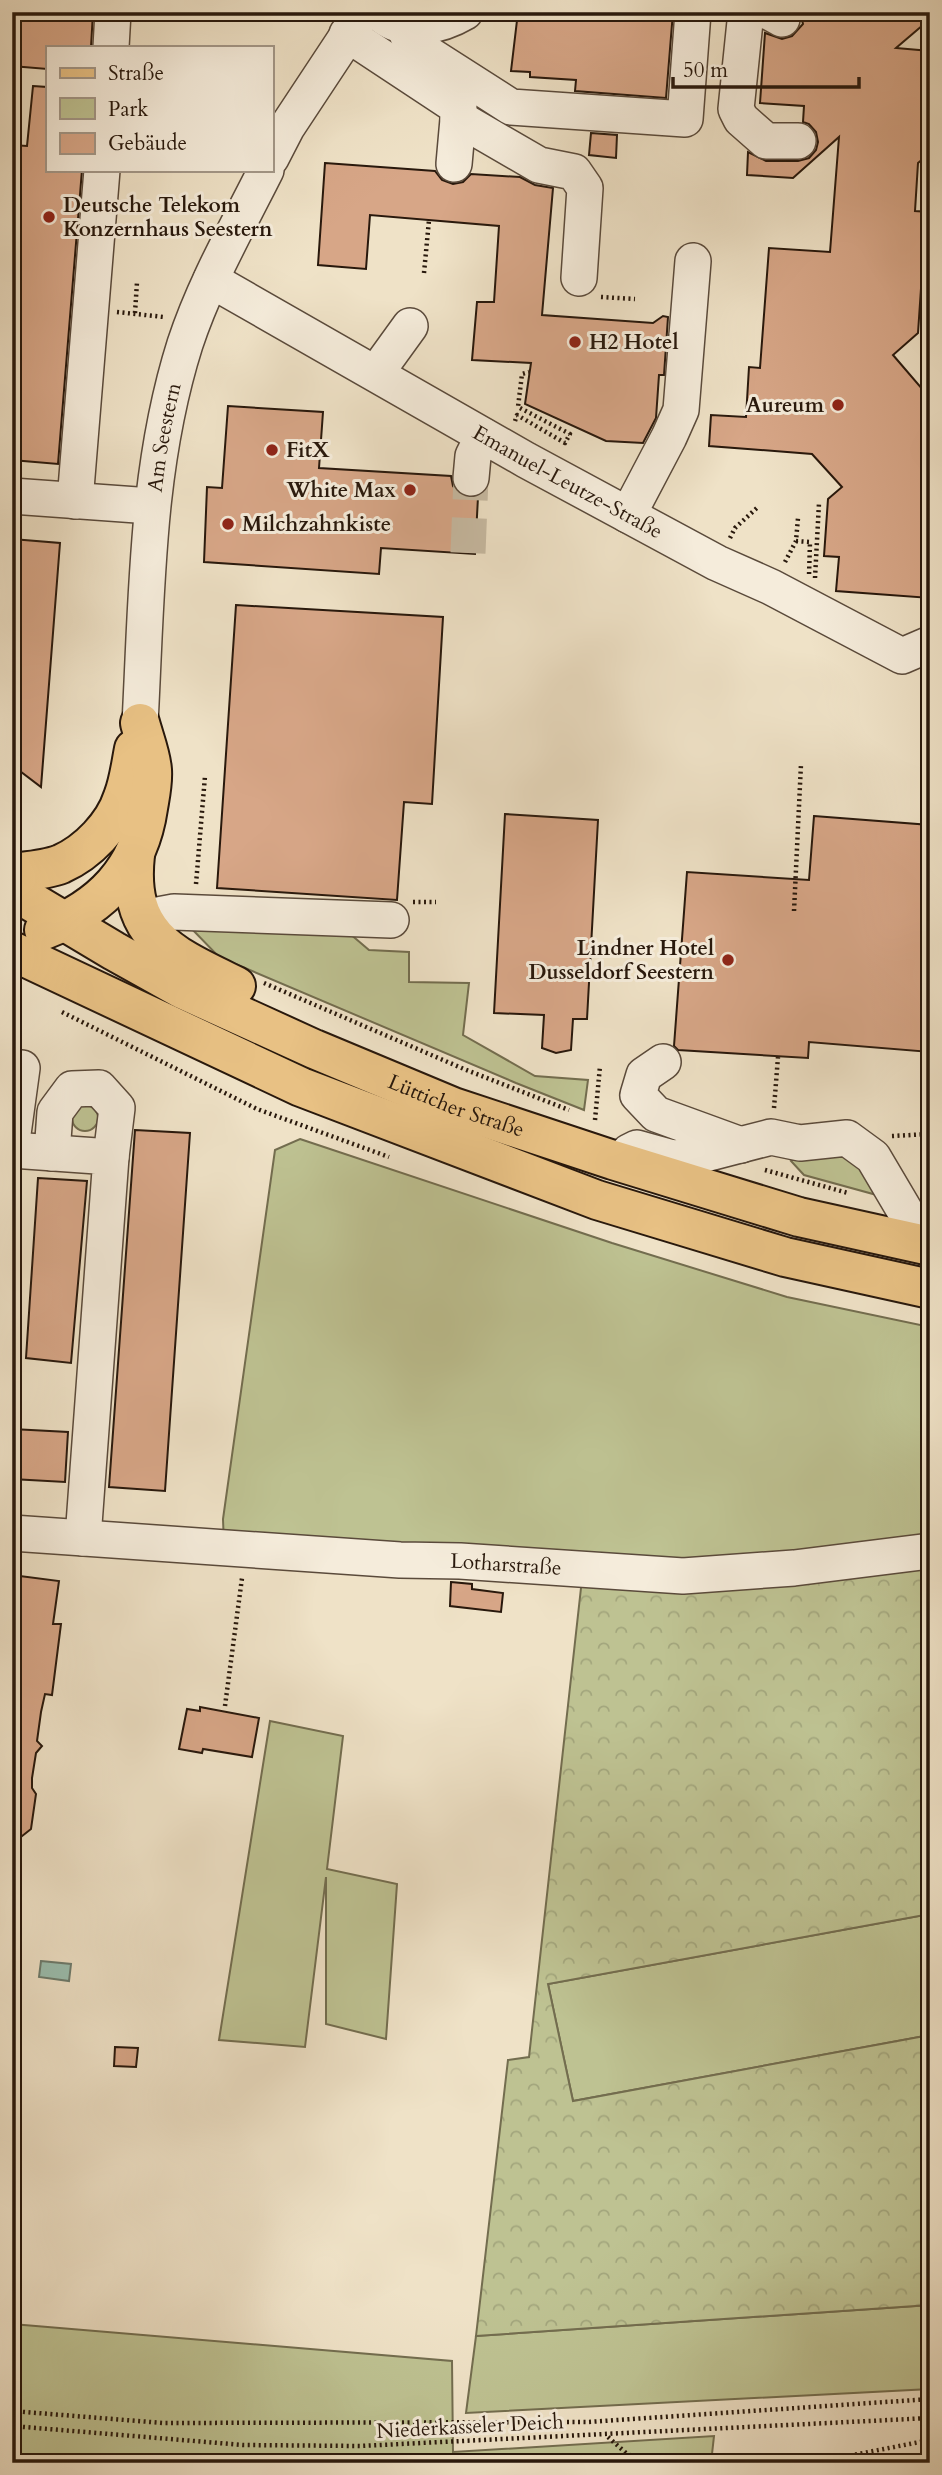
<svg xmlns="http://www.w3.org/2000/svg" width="942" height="2475" font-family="Cardo,serif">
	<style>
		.green { fill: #bec292; stroke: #736d4f; stroke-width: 2 }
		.forest { fill: url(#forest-crowns); stroke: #736d4f; stroke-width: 2 }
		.water { fill: #9bbfb0; stroke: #6d7c6e; stroke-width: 2 }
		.building { fill: #d7a687; stroke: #28180c; stroke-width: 2 }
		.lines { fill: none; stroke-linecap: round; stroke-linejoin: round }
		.minor-tunnel { stroke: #c7baa2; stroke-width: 35; stroke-dasharray: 35 18; stroke-linecap: butt }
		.minor-casing { stroke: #5a4a3b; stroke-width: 38 }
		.major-casing { stroke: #28180c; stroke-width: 42 }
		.path { stroke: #28180c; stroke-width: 4.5; stroke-dasharray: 2 3.5; stroke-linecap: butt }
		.minor { stroke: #f5ecdb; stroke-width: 35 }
		.major { stroke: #e8c184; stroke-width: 38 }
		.poi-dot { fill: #8f2418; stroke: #f5ecdb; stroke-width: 2.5 }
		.labels { text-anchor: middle; stroke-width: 6; stroke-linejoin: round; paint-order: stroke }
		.poi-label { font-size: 21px; font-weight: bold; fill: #28180c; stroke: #f5ecdb; text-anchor: start }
		.street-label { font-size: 21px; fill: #28180c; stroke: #f5ecdb }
	</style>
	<defs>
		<pattern id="forest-crowns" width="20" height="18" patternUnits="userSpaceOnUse" patternTransform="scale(1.75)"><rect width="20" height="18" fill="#bec292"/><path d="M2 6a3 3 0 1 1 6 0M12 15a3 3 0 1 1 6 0" fill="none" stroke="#a3a67d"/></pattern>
	</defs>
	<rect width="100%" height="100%" fill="#efe2c7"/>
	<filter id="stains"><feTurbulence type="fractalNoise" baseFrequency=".00286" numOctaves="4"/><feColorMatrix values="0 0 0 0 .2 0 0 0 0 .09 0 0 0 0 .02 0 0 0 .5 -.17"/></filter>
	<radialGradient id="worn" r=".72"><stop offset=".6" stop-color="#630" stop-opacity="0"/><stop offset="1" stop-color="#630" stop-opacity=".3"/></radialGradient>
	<g class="green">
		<polygon points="189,926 349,933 369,950 409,952 409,982 469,983 463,1035 535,1076 588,1080 584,1110 516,1083 219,957"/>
		<circle cx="85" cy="1118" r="13"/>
		<polygon points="300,1139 612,1243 787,1297 930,1327 930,1547 794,1564 224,1546 223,1519 275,1150"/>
		<polygon points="803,1154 845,1155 863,1164 884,1197 804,1175 791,1161"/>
		<polygon points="270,1721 343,1736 327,1869 397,1884 386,2039 326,2024 326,1877 305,2047 219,2040"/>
		<polygon points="930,1914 930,2035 573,2101 548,1984"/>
		<polygon points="930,2305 930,2389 466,2413 476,2336"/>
		<polygon points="12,2324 452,2361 453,2452 714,2436 711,2463 12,2463"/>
	</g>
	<polygon class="forest" points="930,1557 930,1914 548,1984 573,2101 930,2035 930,2305 476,2336 508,2060 529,2057 582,1579"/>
	<polygon class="water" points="41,1961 71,1964 69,1981 39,1977"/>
	<g class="building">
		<polygon points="12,12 93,12 91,47 47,47 47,69 12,66"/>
		<polygon points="518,12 673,12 666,98 575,91 576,80 530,77 530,72 511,71"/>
		<polygon points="800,12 930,12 930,19 896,48 930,51 930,153 918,163 915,211 930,212 930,224 925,229 918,333 893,355 930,398 930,598 836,591 839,557 824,556 828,499 842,487 812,454 709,446 711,415 746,417 749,367 760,368 769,248 830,252 839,137 793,178 747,175 748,152 766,161 798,161 809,158 816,150 818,142 816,132 809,124 803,122 804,106 760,103 765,33 782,39 792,36 803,24"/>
		<polygon points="33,86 47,87 47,170 82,170 58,464 12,460 12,341 20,265 12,264 12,145 27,146"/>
		<polygon points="591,133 617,135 616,158 589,155"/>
		<polygon points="325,163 435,171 442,180 453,184 463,182 471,174 520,177 535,185 553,188 542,315 653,323 663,316 668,317 664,375 659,375 656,418 643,443 606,441 525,404 531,363 472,360 477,302 494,302 499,226 370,215 366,269 318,265"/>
		<polygon points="228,406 323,412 319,468 451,476 453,486 459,494 469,498 478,497 475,554 381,548 379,574 204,562 207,487 222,488"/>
		<polygon points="12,539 60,543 41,787 12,765"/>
		<polygon points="236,605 443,617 432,804 404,802 397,900 217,888"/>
		<polygon points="505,814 598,820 587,1019 573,1019 571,1050 556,1053 542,1048 544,1015 494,1013"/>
		<polygon points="814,816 930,825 930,1052 809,1042 808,1058 678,1050 674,1046 687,872 809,880"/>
		<polygon points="135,1130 190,1133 165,1491 109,1487"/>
		<polygon points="38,1178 87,1181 71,1363 26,1358"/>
		<polygon points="12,1429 68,1432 65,1482 12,1479"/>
		<polygon points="12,1575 59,1581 53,1624 61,1624 52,1695 45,1694 41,1712 37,1741 42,1746 36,1753 32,1778 32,1788 36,1794 31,1829 12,1844"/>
		<polygon points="451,1582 472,1584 472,1589 503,1593 501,1612 450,1606"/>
		<polygon points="200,1707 259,1718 252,1757 203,1749 202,1753 179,1749 187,1709 200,1711"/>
		<polygon points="115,2047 138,2048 136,2067 114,2066"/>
	</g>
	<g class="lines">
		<polyline class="minor-tunnel" points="468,553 471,478"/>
		<defs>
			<g id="minor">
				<polyline points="746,12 736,109 741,119 766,141 798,141"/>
				<polyline points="769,12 782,19"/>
				<path d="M 384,17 C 407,34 441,26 465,12"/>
				<polyline points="404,27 411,43 511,107 685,119 693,12"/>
				<polyline points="347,34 459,108 454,164"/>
				<polyline points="111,47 113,12"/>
				<polyline points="458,118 539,165 574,172 585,188 579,278"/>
				<polyline points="271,158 287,127 363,12"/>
				<path id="s1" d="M 211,280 L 526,460 L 717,563 L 771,587 L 902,656 L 930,644"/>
				<polyline points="376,373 410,326"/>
				<polyline points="471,478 473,456 483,436"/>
				<polyline points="12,496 151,506"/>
				<polyline points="75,501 102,170"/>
				<polyline points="628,515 669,437 681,410 693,261"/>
				<path id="s2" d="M 140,723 C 147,594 146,467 185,344 C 205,283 238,226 266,170"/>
				<polyline points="142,918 174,912 391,920"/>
				<polyline points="663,1062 644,1075 638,1095 656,1114 741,1145"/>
				<polyline points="12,1141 22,1068"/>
				<polyline points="12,1150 111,1157 83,1538"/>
				<polyline points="629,1152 637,1148 673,1158 705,1154 771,1137 800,1143 847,1138 873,1157 925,1245"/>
				<polyline points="52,1153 55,1112 72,1089 99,1088 117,1108 111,1157"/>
				<path id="s3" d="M 12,1533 L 400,1560 L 460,1561 L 683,1576 L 794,1568 L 930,1551"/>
			</g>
			<g id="major">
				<path d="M 135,855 C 126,937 172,955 236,986"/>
				<path d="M 12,873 C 28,871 46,870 61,864 C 88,852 114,825 123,797 C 129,782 131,764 134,749"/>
				<path id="s4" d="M 12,890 L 114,951 L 182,989 L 314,1049 L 453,1107 L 613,1160 L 799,1217 L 930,1246"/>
				<path d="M 44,930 C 101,908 139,870 148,808 C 150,796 153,783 152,770 C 151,755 144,738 140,723"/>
				<polyline points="12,951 301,1087 597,1200 785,1257 930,1289"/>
			</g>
		</defs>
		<use href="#minor" class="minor-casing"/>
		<use href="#major" class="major-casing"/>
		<g class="path">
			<polyline points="424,273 429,220"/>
			<polyline points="601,297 635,299"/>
			<polyline points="117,312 164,317"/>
			<polyline points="135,313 137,282"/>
			<polyline points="515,421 517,415 565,443 570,434 518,407 522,374 529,372"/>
			<polyline points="730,538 735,528 759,506"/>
			<polyline points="796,541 810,542 809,576"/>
			<polyline points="785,562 796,541 798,518"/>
			<polyline points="815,578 819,503"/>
			<polyline points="196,884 205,776"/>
			<polyline points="413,902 436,902"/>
			<polyline points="794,911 801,764"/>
			<polyline points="264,983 464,1069 569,1110"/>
			<polyline points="62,1012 257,1109 389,1157"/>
			<polyline points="774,1108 778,1057"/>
			<polyline points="595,1120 600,1066"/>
			<polyline points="892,1136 930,1134"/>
			<polyline points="765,1170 848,1193"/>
			<polyline points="225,1706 242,1578"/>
			<polyline points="12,2411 163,2423 588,2422 930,2399"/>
			<polyline points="12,2426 243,2445 360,2446 930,2418"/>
			<polyline points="608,2437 626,2453 644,2463"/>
			<polyline points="812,2463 930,2440"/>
		</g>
		<use href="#minor" class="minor"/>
		<use href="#major" class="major"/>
	</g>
	<g class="poi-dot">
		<circle cx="49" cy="217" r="7"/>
		<circle cx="575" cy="342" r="7"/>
		<circle cx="838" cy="405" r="7"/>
		<circle cx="272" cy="450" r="7"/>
		<circle cx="410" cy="490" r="7"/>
		<circle cx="228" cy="524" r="7"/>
		<circle cx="728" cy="960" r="7"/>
	</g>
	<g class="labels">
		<g class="poi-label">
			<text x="63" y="212">Deutsche Telekom<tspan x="63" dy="24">Konzernhaus Seestern</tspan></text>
			<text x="589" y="349">H2 Hotel</text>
			<text x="824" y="412" text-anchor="end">Aureum</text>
			<text x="286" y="457">FitX</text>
			<text x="396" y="497" text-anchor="end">White Max</text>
			<text x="242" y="531">Milchzahnkiste</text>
			<text x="714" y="955" text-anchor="end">Lindner Hotel<tspan x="714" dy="24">Dusseldorf Seestern</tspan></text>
		</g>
		<g class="street-label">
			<text dy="7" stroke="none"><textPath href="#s2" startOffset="287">Am Seestern</textPath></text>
			<text dy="7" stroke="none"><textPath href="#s1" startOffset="410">Emanuel-Leutze-Straße</textPath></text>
			<text dy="7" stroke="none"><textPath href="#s4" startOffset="495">Lütticher Straße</textPath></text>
			<text dy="7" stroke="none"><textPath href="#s3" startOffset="495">Lotharstraße</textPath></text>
			<text transform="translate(470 2426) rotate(-3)" y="7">Niederkasseler Deich</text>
		</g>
	</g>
	<rect width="942" height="2475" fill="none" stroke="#efe2c7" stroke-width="42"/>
	<rect x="14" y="14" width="914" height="2447" fill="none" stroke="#28180c" stroke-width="3.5"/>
	<rect x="21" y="21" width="900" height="2433" fill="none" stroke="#28180c" stroke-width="2"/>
	<rect x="46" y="46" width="228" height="126" fill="#f5ecdb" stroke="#a39788" stroke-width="2"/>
	<rect x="60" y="68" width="35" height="10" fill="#e8c184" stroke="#a39788" stroke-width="2"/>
	<text x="108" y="80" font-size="21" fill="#28180c">Straße</text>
	<rect x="60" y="98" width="35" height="21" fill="#bec292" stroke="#a39788" stroke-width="2"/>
	<text x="108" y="116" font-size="21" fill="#28180c">Park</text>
	<rect x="60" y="133" width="35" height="21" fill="#d7a687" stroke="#a39788" stroke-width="2"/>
	<text x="108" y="150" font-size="21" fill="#28180c">Gebäude</text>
	<path d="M673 77v10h186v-10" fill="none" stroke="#28180c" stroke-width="3.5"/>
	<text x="683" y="77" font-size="21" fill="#28180c" stroke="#f5ecdb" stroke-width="5" paint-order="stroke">50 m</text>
	<rect width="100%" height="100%" filter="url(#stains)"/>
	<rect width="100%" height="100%" fill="url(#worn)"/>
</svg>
